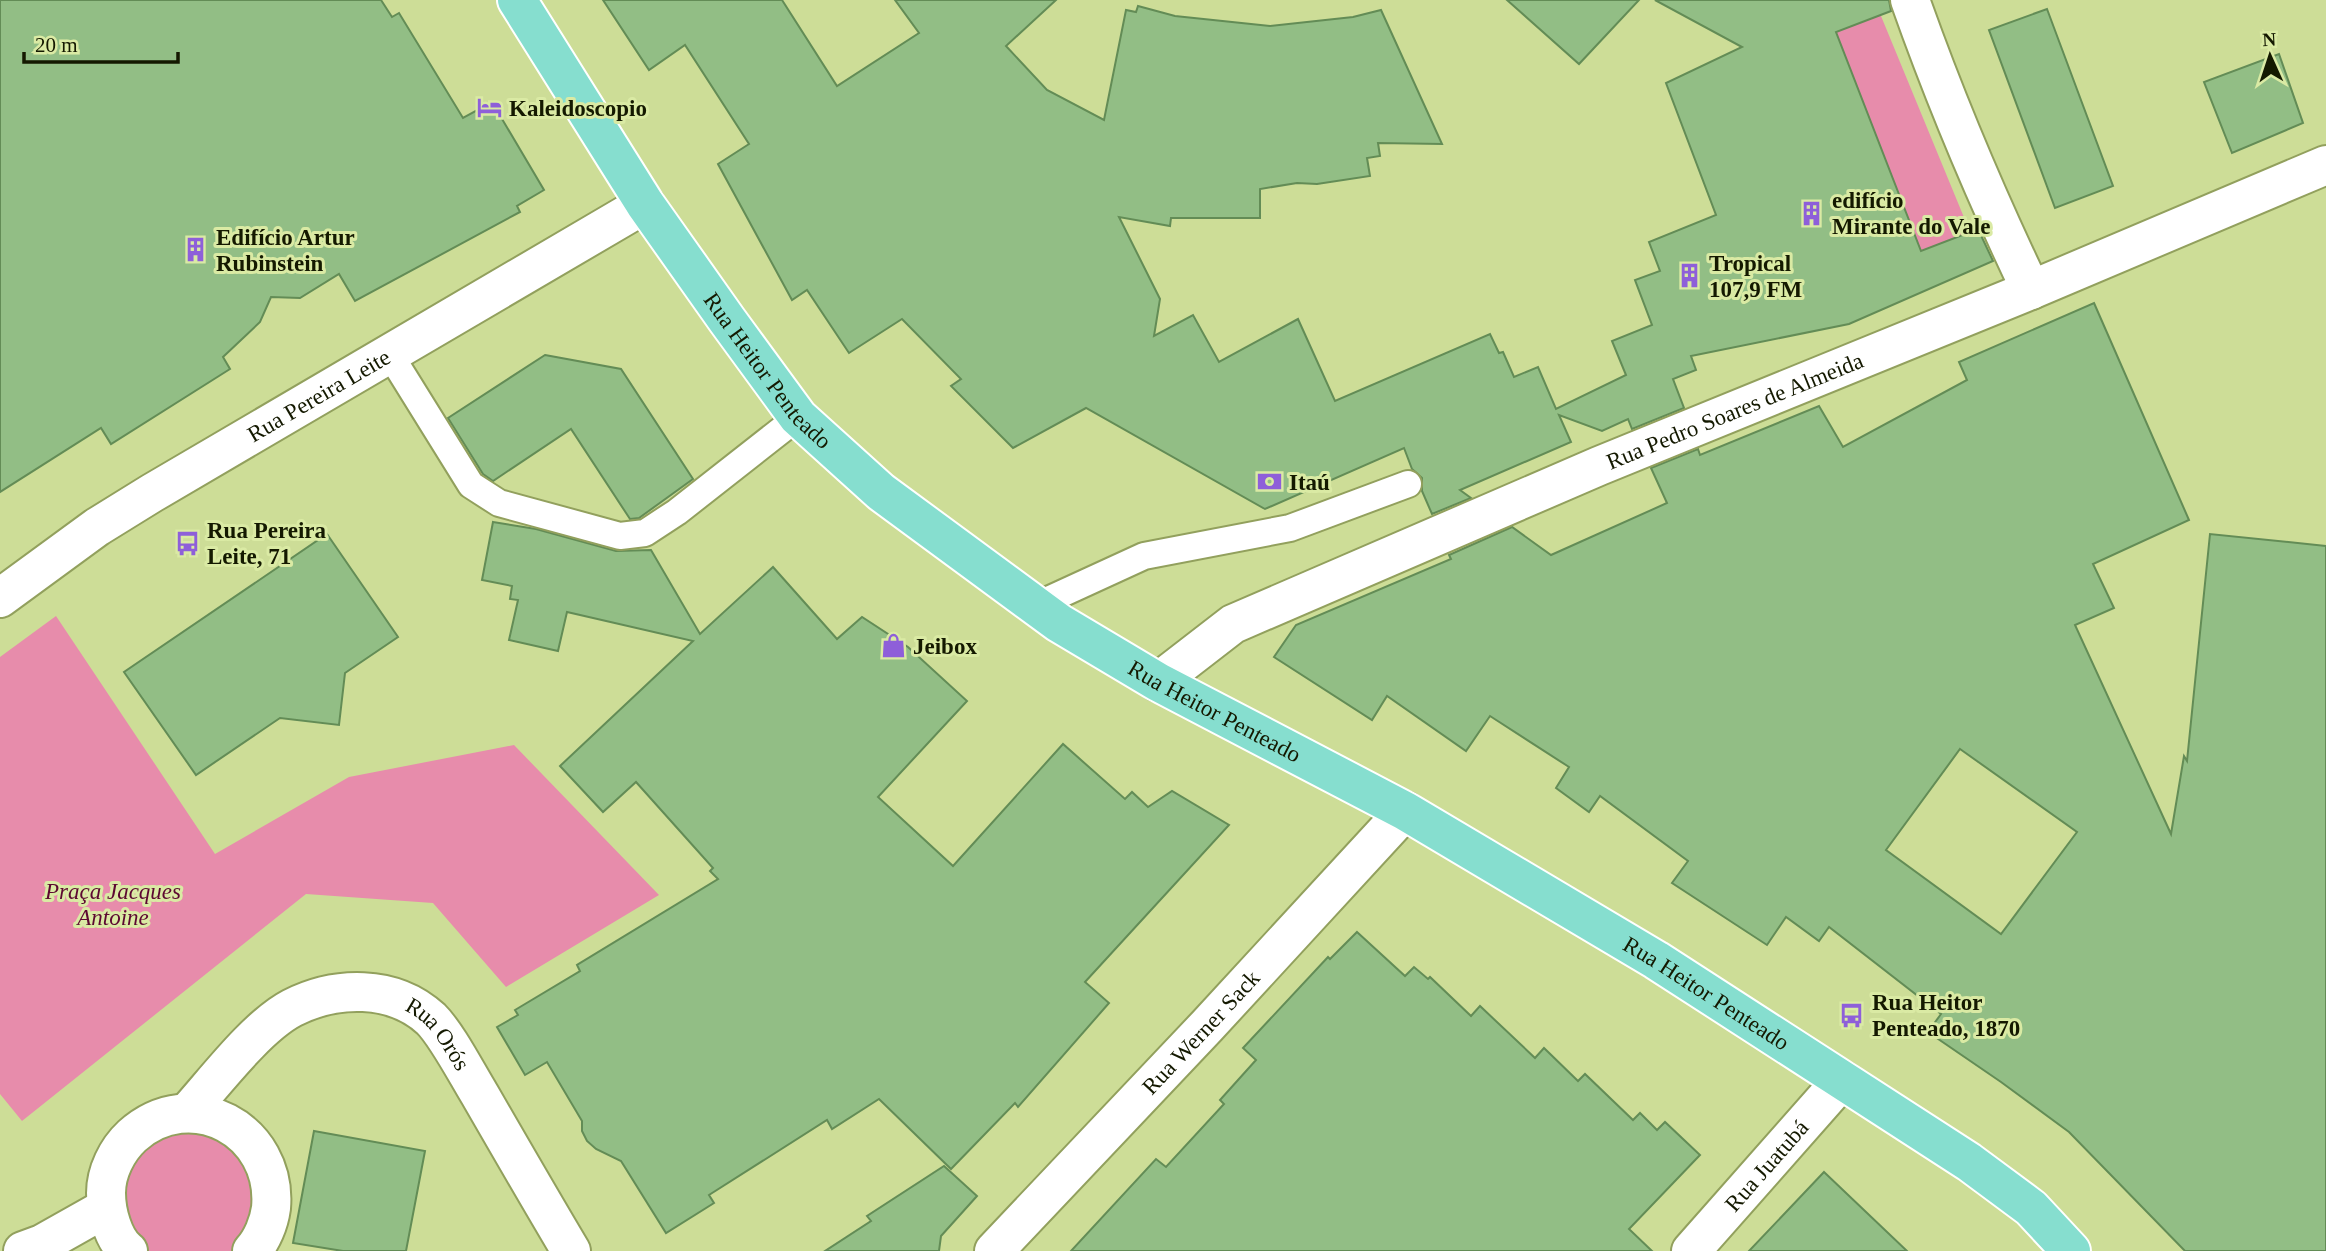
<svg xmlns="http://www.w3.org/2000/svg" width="2326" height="1251" font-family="'Times New Roman',serif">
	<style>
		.green { fill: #e78cab }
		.building { fill: #92be85; stroke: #638c56; stroke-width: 2; fill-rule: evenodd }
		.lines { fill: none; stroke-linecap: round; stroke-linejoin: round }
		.lane-casing { stroke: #92a05d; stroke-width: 30 }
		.street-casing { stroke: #92a05d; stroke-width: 42 }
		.secondary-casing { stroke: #92a05d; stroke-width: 42 }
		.primary-casing { stroke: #fff; stroke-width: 42 }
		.lane { stroke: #fff; stroke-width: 26 }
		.street { stroke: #fff; stroke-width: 38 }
		.secondary { stroke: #fff; stroke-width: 38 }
		.primary { stroke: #86decf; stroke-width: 38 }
		.labels { text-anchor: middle; stroke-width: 6; stroke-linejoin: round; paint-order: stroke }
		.poi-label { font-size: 23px; font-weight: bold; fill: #141900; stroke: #daeaa4; text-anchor: start }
		.street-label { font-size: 23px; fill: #141900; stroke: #daeaa4 }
		.park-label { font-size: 23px; font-style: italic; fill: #5c0831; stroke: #daeaa4 }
	</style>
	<rect width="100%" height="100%" fill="#cddd97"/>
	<g class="green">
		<polygon points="1878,0 1881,16 1970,232 1921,251 1836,32 1854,25"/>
		<polygon points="56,616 215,854 349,777 514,745 659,895 506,987 433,903 306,894 22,1121 0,1094 0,657"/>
		<polygon points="179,1127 236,1141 263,1193 236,1251 147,1251 137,1243 120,1186 131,1159"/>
	</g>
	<g class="building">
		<polygon points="0,0 381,0 392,17 399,13 463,118 492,102 544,190 517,206 520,212 355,301 339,274 300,298 271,297 260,322 223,357 230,369 111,444 101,428 0,492"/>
		<polygon points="603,0 782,0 837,86 919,33 895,0 1056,0 1006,46 1047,90 1104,120 1126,10 1136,12 1138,6 1175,16 1270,26 1353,17 1381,10 1442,144 1378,143 1380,156 1367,158 1370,176 1317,184 1297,183 1260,189 1260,218 1171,218 1170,226 1119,217 1160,299 1154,336 1193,315 1219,362 1298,319 1335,401 1490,334 1499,353 1503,352 1514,377 1538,367 1556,409 1626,375 1612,341 1652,325 1635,280 1660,271 1649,242 1716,215 1666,83 1742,47 1655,0 1889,0 1891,11 1836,32 1921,251 1978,229 1993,261 1849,324 1691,356 1696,370 1673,379 1684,408 1632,429 1628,419 1602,431 1559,415 1571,442 1460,490 1471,498 1432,514 1422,491 1422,478 1412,469 1404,448 1265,509 1086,408 1013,448 951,386 961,379 902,319 849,353 807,290 792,300 718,164 749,144 685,45 649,70"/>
		<polygon points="1507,0 1639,0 1579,64"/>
		<polygon points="2047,9 2113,186 2055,208 1989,30"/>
		<polygon points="2279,54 2303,123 2232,153 2204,82"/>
		<path d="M 2094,303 L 2189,520 L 2093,564 L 2114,608 L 2075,625 L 2171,834 L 2184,756 L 2187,761 L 2210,534 L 2326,546 L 2326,1251 L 2185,1251 L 2069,1132 L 2001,1082 L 1928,1032 L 1941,1014 L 1829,927 L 1819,941 L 1786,917 L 1767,945 L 1672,883 L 1688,861 L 1600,796 L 1589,812 L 1556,788 L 1569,767 L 1490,716 L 1466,751 L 1387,696 L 1372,720 L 1274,657 L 1296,625 L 1451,559 L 1449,555 L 1512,527 L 1551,555 L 1667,503 L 1651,468 L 1698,449 L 1700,455 L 1819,406 L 1843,447 L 1967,380 L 1959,362 ZM 1960,749 L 2077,832 L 2001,934 L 1886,850 Z"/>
		<polygon points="545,355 621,369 693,479 639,518 630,519 571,429 493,481 483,474 448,418"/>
		<polygon points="493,522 536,529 616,551 651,550 700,634 773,567 837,639 862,617 908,647 967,701 878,797 953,866 1063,744 1125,799 1132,792 1148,807 1172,791 1229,825 1085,982 1109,1003 1018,1107 1015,1103 951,1169 879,1099 832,1129 827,1120 709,1195 714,1203 666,1233 621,1161 596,1149 587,1141 582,1131 582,1121 547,1062 525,1075 497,1027 518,1015 515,1010 580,971 577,965 718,879 710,871 713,868 636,782 603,812 560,766 693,641 567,612 558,651 509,640 518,600 510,599 512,586 482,580"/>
		<polygon points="327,534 398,637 345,673 339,725 280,718 196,775 124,672"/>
		<polygon points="1357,932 1405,976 1414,967 1428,979 1430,977 1471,1016 1480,1006 1535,1058 1544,1048 1578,1081 1585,1074 1633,1120 1640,1113 1657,1130 1665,1122 1700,1155 1629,1229 1652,1251 1071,1251 1156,1159 1166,1167 1224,1104 1220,1100 1256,1060 1243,1048 1328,957 1330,959"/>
		<polygon points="314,1131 425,1151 406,1251 343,1251 293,1243"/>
		<polygon points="944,1166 977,1196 941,1236 939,1251 825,1251 871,1221 867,1216"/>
		<polygon points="1824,1172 1907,1251 1749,1251"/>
	</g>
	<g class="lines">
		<defs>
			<g id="lane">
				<polyline points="389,353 471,485 499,503 620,536 645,533 677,512 798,417"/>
				<polyline points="1035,606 1144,556 1290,528 1408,484"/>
			</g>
			<g id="street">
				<path d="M 1910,0 C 1945,99 1986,196 2031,290"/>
				<path id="s1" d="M 1158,682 L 1233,624 L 1599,466 L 2031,290 L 2326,165"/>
				<path id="s2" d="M 187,1113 C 215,1082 256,1027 292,1008 C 335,986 393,984 431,1019 C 447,1035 467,1074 480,1095 C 510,1147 540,1199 571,1251"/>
				<polyline points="23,1251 42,1244 106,1208"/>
				<path d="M 128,1251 C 113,1240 106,1211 106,1193 C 106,1172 117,1150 132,1136 C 191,1083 278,1130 271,1208 C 269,1223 262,1240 252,1251"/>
				<path id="s3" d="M 994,1251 L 1207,1026 L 1405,811"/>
				<path id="s4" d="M 1691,1251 L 1842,1080"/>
			</g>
			<g id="secondary">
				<path id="s5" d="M 0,598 L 97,527 L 152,493 L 645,204"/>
			</g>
			<g id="primary">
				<path id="s6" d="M 517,0 L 645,204 L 727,320 L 798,417 L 881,492 L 1059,623 L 1158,682 L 1405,811 L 1656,960 L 1969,1162 L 2031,1208 L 2071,1251"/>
			</g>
		</defs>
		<use href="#lane" class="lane-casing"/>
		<use href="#street" class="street-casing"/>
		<use href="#secondary" class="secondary-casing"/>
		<use href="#primary" class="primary-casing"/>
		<use href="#lane" class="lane"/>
		<use href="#street" class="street"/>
		<use href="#secondary" class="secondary"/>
		<use href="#primary" class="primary"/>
	</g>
	<defs>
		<symbol id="hotel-bare" viewBox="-9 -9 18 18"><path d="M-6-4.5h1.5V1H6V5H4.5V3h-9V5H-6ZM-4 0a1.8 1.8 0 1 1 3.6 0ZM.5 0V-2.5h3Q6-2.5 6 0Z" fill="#8e5fd9" stroke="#daeaa4" stroke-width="2.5" paint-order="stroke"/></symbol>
		<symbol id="building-bare" viewBox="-9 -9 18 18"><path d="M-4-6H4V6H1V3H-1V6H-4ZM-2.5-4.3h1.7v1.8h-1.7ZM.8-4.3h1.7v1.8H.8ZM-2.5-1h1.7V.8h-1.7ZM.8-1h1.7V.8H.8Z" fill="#8e5fd9" stroke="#daeaa4" stroke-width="2.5" paint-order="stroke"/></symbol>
		<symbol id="bank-bare" viewBox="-9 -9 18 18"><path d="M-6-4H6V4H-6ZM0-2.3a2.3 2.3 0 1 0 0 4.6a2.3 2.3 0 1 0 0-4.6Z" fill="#8e5fd9" stroke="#daeaa4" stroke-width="2.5" paint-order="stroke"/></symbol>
		<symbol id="bus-bare" viewBox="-9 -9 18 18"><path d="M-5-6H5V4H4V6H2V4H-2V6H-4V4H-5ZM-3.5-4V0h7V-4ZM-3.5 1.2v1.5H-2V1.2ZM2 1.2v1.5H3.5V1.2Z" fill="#8e5fd9" stroke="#daeaa4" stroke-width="2.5" paint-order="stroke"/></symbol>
		<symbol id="shop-bare" viewBox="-9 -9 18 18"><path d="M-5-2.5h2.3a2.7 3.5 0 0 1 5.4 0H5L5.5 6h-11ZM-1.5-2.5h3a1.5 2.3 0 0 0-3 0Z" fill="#8e5fd9" stroke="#daeaa4" stroke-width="2.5" paint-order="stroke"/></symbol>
	</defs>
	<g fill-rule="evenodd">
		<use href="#hotel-bare" x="472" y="90" width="35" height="35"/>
		<use href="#building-bare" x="1794" y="196" width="35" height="35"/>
		<use href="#building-bare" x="178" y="232" width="35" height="35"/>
		<use href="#building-bare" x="1672" y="258" width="35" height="35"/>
		<use href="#bank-bare" x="1252" y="464" width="35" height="35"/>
		<use href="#bus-bare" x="170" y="526" width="35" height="35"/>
		<use href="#shop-bare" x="876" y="628" width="35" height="35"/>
		<use href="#bus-bare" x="1834" y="998" width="35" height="35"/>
	</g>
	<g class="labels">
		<g class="poi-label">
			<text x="509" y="116">Kaleidoscopio</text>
			<text x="1832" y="208">edifício<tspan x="1832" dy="26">Mirante do Vale</tspan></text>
			<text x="216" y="245">Edifício Artur<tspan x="216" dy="26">Rubinstein</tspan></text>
			<text x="1709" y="271">Tropical<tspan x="1709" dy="26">107,9 FM</tspan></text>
			<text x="1289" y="490">Itaú</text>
			<text x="207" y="538">Rua Pereira<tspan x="207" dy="26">Leite, 71</tspan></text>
			<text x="913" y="654">Jeibox</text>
			<text x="1872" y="1010">Rua Heitor<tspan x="1872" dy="26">Penteado, 1870</tspan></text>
		</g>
		<g class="street-label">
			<text dy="8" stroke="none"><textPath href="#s6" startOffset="448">Rua Heitor Penteado</textPath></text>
			<text dy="8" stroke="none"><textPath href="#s5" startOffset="378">Rua Pereira Leite</textPath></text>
			<text dy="8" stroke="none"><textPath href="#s1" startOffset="640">Rua Pedro Soares de Almeida</textPath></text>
			<text dy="8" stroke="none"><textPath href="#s6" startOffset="1015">Rua Heitor Penteado</textPath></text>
			<text dy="8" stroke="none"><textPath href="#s6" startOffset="1582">Rua Heitor Penteado</textPath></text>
			<text dy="8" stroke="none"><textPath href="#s3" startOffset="301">Rua Werner Sack</textPath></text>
			<text dy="8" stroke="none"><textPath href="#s2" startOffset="313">Rua Orós</textPath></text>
			<text dy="8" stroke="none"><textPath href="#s4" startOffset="114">Rua Juatubá</textPath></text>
		</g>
		<g class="park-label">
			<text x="113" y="899">Praça Jacques<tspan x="113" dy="26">Antoine</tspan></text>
		</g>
	</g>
	<g transform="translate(2270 56) rotate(357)" stroke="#daeaa4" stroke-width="5" paint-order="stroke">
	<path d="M0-5L12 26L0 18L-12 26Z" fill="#141900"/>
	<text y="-10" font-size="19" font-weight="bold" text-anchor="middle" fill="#141900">N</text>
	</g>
	<path d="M24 52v10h154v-10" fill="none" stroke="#141900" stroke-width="3.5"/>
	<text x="35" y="52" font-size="21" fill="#141900" stroke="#daeaa4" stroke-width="5" paint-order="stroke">20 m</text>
</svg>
